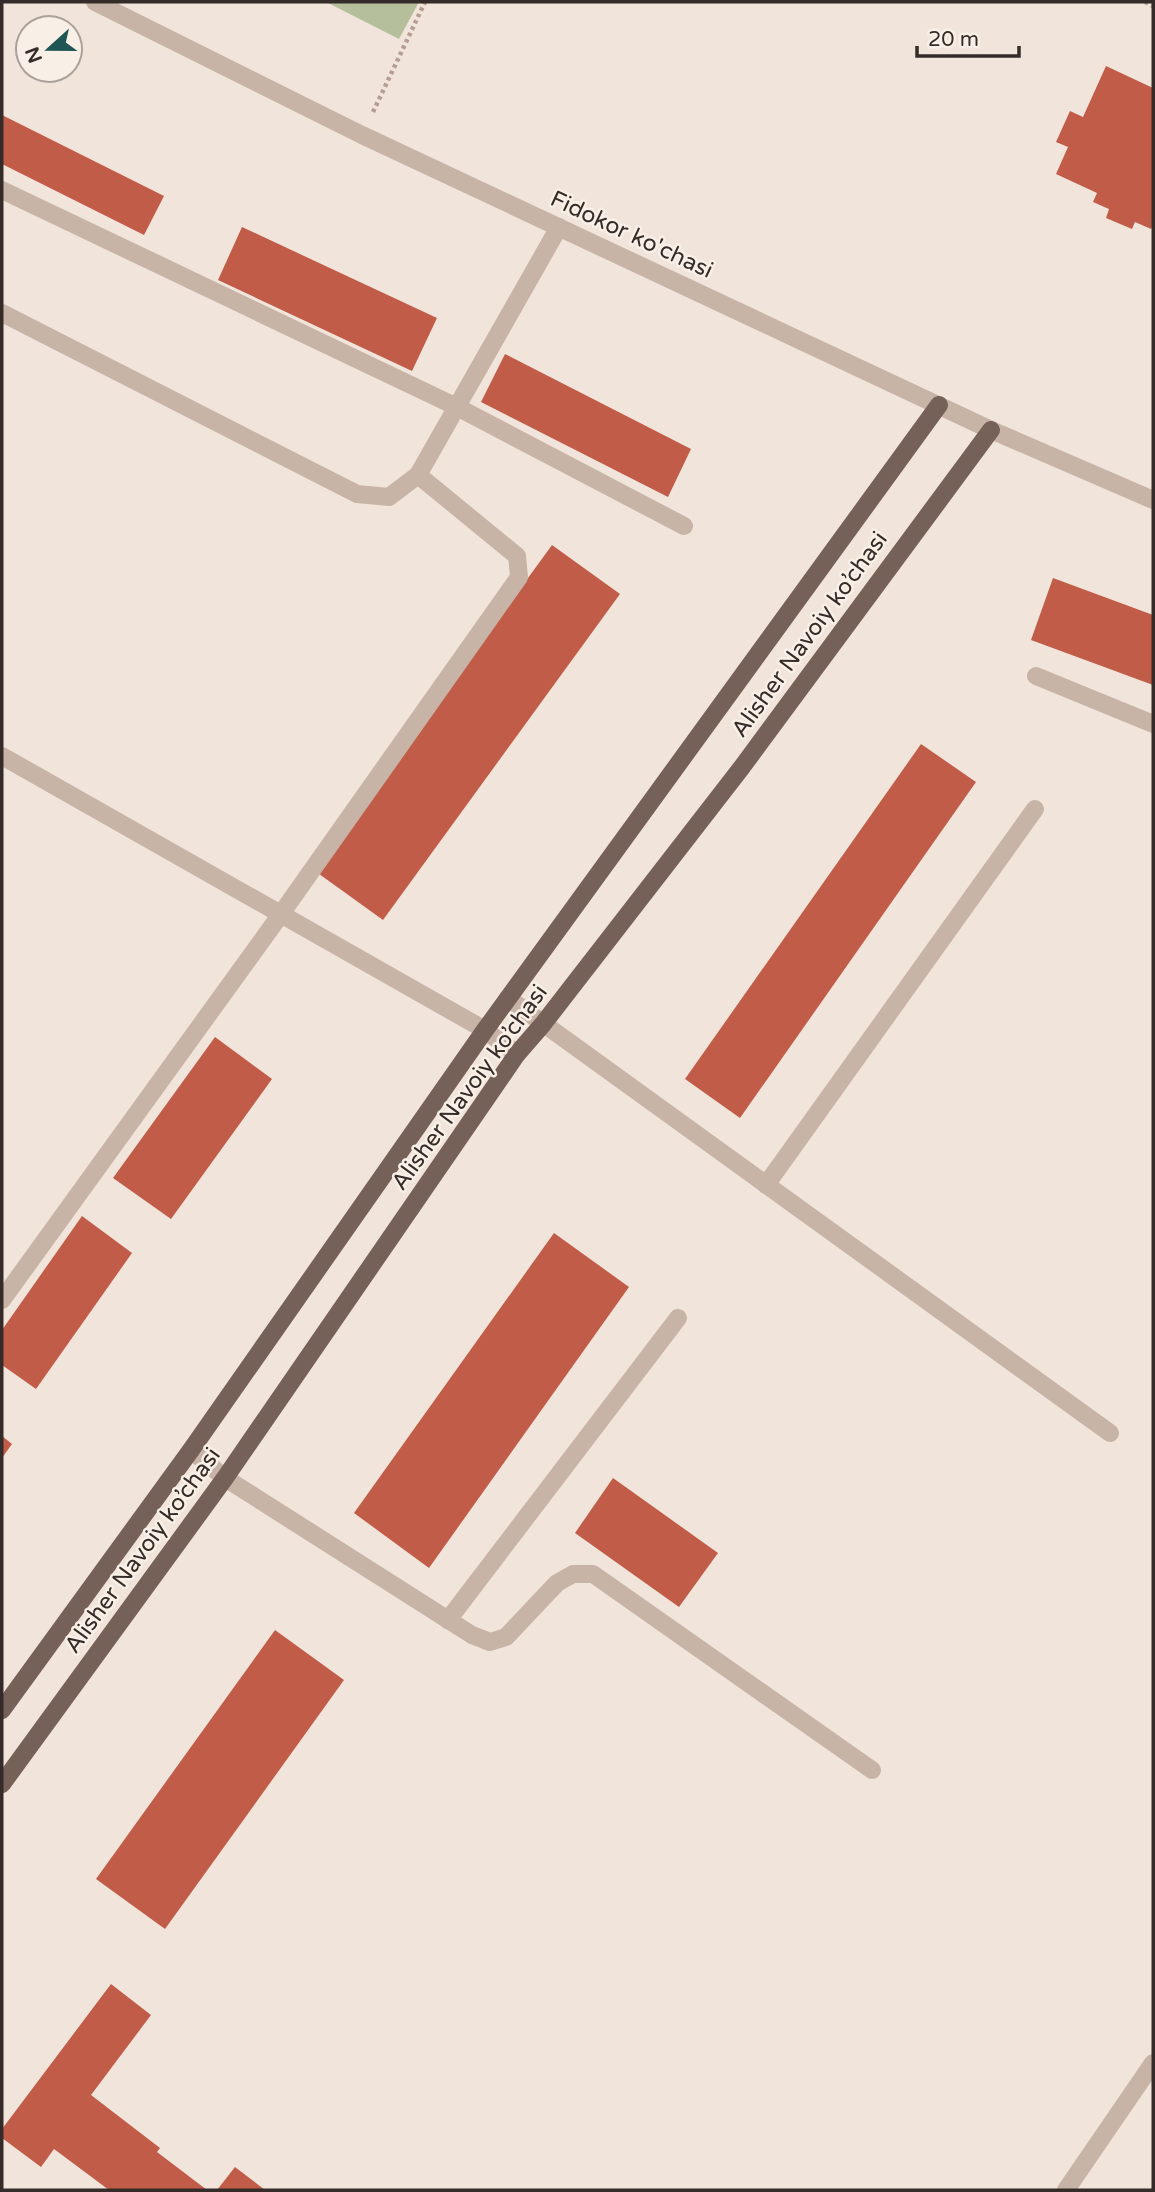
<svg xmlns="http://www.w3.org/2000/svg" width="1155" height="2192" font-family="'Varela Round',sans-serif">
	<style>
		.green { fill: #b6bf9c }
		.building { fill: #c15c49 }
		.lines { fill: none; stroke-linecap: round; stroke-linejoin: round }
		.path { stroke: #b49e92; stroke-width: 4.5; stroke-dasharray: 3.5 3.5; stroke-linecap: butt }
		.minor { stroke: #c8b4a7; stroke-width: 18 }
		.major { stroke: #766159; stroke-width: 18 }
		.labels { text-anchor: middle; stroke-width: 5; stroke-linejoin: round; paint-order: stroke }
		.street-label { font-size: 23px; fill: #352b28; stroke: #f8efe7 }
	</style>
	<rect width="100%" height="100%" fill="#f1e5db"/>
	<polygon class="green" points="326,2 419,2 399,39"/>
	<g class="building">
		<polygon points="1106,66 1153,88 1153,225 1151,229 1135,222 1132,229 1106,218 1109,209 1093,202 1097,193 1056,174 1068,147 1056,142 1070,111 1083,117"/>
		<polygon points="2,115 164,196 144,235 2,164"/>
		<polygon points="242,227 437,318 412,371 218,280"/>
		<polygon points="505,354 691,449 668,497 481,402"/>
		<polygon points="552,545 620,594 383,920 315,871"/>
		<polygon points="1053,578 1153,615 1153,685 1031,640"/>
		<polygon points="921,744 976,782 740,1118 685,1079"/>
		<polygon points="215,1037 272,1079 171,1219 113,1178"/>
		<polygon points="82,1216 132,1253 36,1389 2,1365 2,1330"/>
		<polygon points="554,1233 629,1287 429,1568 354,1513"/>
		<polygon points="2,1436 12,1444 2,1458"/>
		<polygon points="613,1478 718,1553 679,1607 575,1533"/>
		<polygon points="275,1630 344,1680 165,1929 96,1879"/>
		<polygon points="111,1984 151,2015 91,2095 160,2148 157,2152 207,2190 109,2190 54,2149 41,2167 2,2138 2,2129"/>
		<polygon points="235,2167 265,2190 217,2190"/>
	</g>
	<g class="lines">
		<g class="path">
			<polyline points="1145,2 1153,6"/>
			<polyline points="373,112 425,2"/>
		</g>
		<g class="minor">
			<polyline points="95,2 362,135 991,430 1153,500"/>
			<polyline points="2,190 457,407 684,526"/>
			<polyline points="2,313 357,494 389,497 418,475 559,227"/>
			<polyline points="1036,676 1153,724"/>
			<polyline points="2,756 485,1030 517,1054"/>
			<polyline points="508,998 1110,1433"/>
			<polyline points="766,1185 1035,809"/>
			<polyline points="2,1300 281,914 519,577 517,556 418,475"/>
			<polyline points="191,1450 225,1478 472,1635 490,1642 506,1637 557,1583 573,1574 593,1574 872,1770"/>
			<polyline points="448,1620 678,1318"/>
			<polyline points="1066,2190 1153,2063"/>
		</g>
		<g class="major">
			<polyline points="2,1710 191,1450 485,1030 939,405"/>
			<polyline points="2,1784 225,1478 517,1054 543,1024 742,767 991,430"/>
		</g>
	</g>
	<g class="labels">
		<g class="street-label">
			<text transform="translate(632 234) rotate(25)" y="8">Fidokor ko'chasi</text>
			<text transform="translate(809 634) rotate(-54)" y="8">Alisher Navoiy ko’chasi</text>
			<text transform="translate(469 1087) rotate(-54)" y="8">Alisher Navoiy ko’chasi</text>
			<text transform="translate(142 1550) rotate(-54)" y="8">Alisher Navoiy ko’chasi</text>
		</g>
	</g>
	<rect width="1155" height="2192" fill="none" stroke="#352b28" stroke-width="7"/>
	<g transform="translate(49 49) rotate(249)"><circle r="33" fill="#f8efe7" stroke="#aaa19b" stroke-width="2"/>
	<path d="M0-5L12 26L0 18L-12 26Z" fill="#1f5554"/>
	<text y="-10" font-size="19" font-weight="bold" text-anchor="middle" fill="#352b28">N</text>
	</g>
	<path d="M917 46v10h102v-10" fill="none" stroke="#352b28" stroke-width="3.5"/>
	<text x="928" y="46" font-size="21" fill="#352b28" stroke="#f8efe7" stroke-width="5" paint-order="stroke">20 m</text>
</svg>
